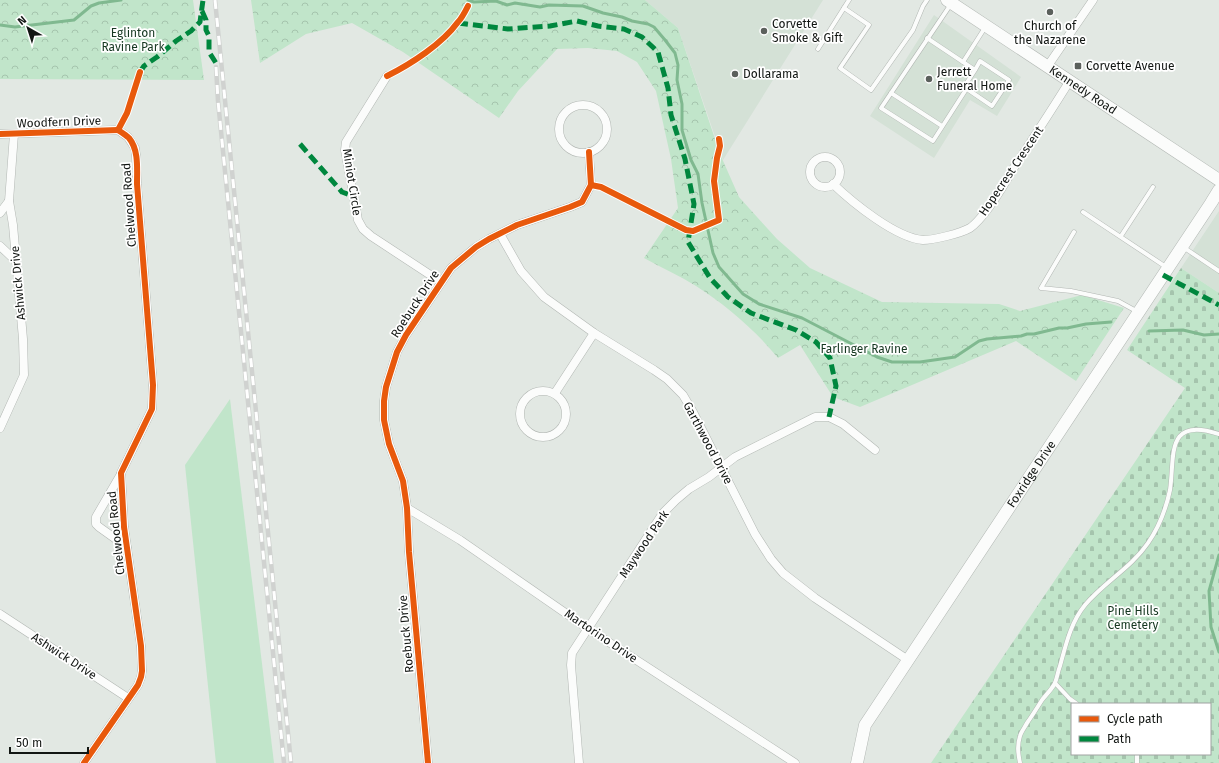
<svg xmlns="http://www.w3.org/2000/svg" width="1219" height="763" font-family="'Fira Sans',sans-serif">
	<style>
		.built { fill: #d4e1d6 }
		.green { fill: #c1e5ca }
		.forest { fill: url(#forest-crowns) }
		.cemetery { fill: url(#cemetery-stones); fill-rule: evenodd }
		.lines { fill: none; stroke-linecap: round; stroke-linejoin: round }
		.stream { stroke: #80b990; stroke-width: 3 }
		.lane-casing { stroke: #b2b7b3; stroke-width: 5 }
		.street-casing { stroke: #b2b7b3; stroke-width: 9 }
		.secondary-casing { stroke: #b2b7b3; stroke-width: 13 }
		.lane { stroke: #fbfcfb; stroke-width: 4 }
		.street { stroke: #fbfcfb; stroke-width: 8 }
		.secondary { stroke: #fbfcfb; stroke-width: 12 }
		.rail-casing { stroke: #d0d2d0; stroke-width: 4.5 }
		.rail { stroke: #fff; stroke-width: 3; stroke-dasharray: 9; stroke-linecap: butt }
		.quiet { stroke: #00873e; stroke-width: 5; stroke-dasharray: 10 5; stroke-linecap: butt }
		.cycleway-casing { stroke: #fff; stroke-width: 8 }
		.cycleway { stroke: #e8590c; stroke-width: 6 }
		.poi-dot { fill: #5b605c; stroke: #fff; stroke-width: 1.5 }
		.labels { text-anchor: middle; stroke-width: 3.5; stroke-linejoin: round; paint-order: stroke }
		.poi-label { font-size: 12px; fill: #121613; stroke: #fff; text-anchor: start }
		.park-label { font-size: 12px; fill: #163821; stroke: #fff }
		.street-label { font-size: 12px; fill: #121613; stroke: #fff }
	</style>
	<defs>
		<pattern id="forest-crowns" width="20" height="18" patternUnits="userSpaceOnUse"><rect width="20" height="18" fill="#c1e5ca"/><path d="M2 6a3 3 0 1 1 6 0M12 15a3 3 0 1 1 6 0" fill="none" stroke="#a5c4ad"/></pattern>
		<pattern id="cemetery-stones" width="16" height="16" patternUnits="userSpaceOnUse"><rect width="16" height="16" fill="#c1e5ca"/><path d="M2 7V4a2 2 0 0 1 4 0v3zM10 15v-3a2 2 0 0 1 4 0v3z" fill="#a5c4ad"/></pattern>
	</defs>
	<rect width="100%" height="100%" fill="#e2e8e3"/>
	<g class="built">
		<polygon points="645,0 823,0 723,160 678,28"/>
		<polygon points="934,15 1021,77 997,116 970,100 934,158 870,116"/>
		<polygon points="1219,211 1219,293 1181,268"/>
	</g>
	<polygon class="green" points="230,399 274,763 216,763 185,465"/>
	<g class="forest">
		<polygon points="0,0 193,0 204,80 0,79"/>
		<path d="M 251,0 L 645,0 L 678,28 L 720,154 L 739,197 L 777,239 L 810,268 L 882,302 L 999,304 L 1020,311 L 1082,295 L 1124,308 L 1076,381 L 1016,341 L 860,407 L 833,397 L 800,345 L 778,358 C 755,330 726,305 696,286 C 680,276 662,268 644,258 L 678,208 L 671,159 L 656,91 L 637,62 L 617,51 L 588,48 L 557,49 L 518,91 L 499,118 L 403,52 L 352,23 L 306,34 L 260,63 Z"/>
	</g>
	<path class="cemetery" d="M 1181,268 L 1219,293 L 1219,763 L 931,763 L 1185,388 L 1127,350 ZM 1072,704 L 1210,704 L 1210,754 L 1072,754 Z"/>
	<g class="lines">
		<g class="stream">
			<polyline points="468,0 474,2 496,1 507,5 515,3 540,7 549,5 583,6 603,13 622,17 632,21 648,24 654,27 665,40 675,53 678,65 677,80 682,104 682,130 691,160 698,174 702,203 713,253 719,267 743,294 759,304 802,318 877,357 892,362 920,362 955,357 979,341 987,339 1021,336 1027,334 1034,334 1059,328 1067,328 1086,324 1111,322"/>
			<polyline points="0,25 15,27 74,20 91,6 99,3 121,0"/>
			<polyline points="1149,331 1183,330 1204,335 1219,334"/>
			<polyline points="1219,555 1209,591 1211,627 1219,652"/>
		</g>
		<defs>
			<g id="lane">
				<polyline points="951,4 881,108 933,141 967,88"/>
				<polyline points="844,8 869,25 840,68 871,90 913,30 923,6 927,0"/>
				<polyline points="927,38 975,70 980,61 1009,80 992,106 964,87 975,70"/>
				<polyline points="818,49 849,0"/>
				<polyline points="963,62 986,26"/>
				<polyline points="891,93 942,126"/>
				<polyline points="1083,212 1166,267"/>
				<polyline points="1074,232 1041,288 1071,291 1118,301 1138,312"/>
				<polyline points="1121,236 1153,187"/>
				<polyline points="1183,247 1219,271"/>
				<polyline points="1055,683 1070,699 1077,704"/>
				<path d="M 1020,763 C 1018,753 1017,746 1020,736 C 1021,732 1025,727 1027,723 C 1032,716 1037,708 1042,700 C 1046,695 1052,689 1055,683 C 1057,678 1058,671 1060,666 C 1066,644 1071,622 1085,605 C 1104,582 1131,568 1148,543 C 1159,527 1166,509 1170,490 C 1175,456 1165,416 1219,434"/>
				<polyline points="1137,763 1137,754"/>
			</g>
			<g id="street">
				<polyline points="1047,67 1093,0"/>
				<polyline points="387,76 346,142 345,150 358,220 363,229 371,236 441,282"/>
				<circle cx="583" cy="129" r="24"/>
				<polyline points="0,134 118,130 128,137 135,148 136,155 137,184 153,385 152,409 121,473 124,527 141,646 142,671 141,677 138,685 84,763"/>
				<circle cx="825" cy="172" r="15"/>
				<path d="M 833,184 C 853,203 896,238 923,240 C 931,240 939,238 947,236 C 955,234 963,232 970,228 C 984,218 1004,185 1013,169 C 1032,140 1051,111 1069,82"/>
				<polyline points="0,213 9,201"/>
				<polyline points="500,234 521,271 544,297 594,333 654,370 667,379 683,395 693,412 755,534 771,559 783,573 815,598 908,660"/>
				<polyline points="0,246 16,261"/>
				<circle cx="543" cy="414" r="23"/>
				<polyline points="555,393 594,333"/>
				<polyline points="0,428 24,375 23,339 13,225 9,201 14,134"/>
				<polyline points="121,474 96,517 96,524 99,527 127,547"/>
				<polyline points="407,508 460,540 587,628 795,763"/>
				<polyline points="0,614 128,698"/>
				<polyline points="428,763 409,552 407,508 403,481 389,444 384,420 384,401 386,387 397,352 406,335 451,268 476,247 489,239 517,225 570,207 582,202 591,185 589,152"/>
				<polyline points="579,763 571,665 572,653 663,513 676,500 689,489 709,477 735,457 815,417 829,417 843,424 875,450"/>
			</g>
			<g id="secondary">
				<path id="s1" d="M 947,0 L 1219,180"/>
				<path id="s2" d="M 857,763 L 865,725 L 871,716 L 1211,203 L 1219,190"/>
			</g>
		</defs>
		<use href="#lane" class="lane-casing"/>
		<use href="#street" class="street-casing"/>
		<use href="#secondary" class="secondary-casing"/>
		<use href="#lane" class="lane"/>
		<use href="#street" class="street"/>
		<use href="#secondary" class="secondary"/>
		<defs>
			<g id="rail">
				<polyline points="215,0 291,763"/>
				<polyline points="216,67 218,101 284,763"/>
			</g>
		</defs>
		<use href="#rail" class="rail-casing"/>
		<use href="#rail" class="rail"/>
		<g class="quiet">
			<polyline points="202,11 206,20 206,30 209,36 209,52 216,63"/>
			<polyline points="458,23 508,29 550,26 577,21 598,26 624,29 642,37 658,52 668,88 671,115 685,159 694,204 688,242 710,278 728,297 751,313 796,330 816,342 830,358 836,386 829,417"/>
			<polyline points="140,72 144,66 157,57 176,41 191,31 200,22 203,0"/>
			<polyline points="300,144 342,192 353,196"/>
			<polyline points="1163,275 1219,305"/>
		</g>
		<defs>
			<g id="cycleway">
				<path d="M 387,76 C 411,64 442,44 458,22 C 462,18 465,12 468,6"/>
				<polyline points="118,130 127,113 140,72"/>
				<polyline points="0,134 118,130"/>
				<polyline points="591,185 601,187 686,230 693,231 719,220 714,181 717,158 720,146 719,139"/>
				<path d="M 84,763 L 138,685 L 141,677 L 142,671 L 141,646 L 124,527 L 121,473 L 152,409 L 153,385 L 137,184 C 137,169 139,150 129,138 C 126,135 121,132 118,130"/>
				<polyline points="428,763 409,552 407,508 403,481 389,444 384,420 384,401 386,387 397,352 406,335 451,268 476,247 489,239 517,225 570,207 582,202 591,185 589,152"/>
			</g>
		</defs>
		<use href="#cycleway" class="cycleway-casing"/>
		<use href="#cycleway" class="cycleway"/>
	</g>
	<g class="poi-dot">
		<circle cx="1050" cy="12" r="4"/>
		<circle cx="764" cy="31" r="4"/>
		<rect x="1074" y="62" width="8" height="8" rx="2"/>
		<circle cx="735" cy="74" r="4"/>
		<circle cx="929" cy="79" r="4"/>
	</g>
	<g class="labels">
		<g class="poi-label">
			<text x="772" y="28">Corvette<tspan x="772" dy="14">Smoke &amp; Gift</tspan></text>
			<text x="1050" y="30" text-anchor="middle">Church of<tspan x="1050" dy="14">the Nazarene</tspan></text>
			<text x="1086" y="70">Corvette Avenue</text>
			<text x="937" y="76">Jerrett<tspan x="937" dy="14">Funeral Home</tspan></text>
			<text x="743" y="78">Dollarama</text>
		</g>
		<g class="park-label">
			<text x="133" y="37">Eglinton<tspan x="133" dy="14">Ravine Park</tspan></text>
			<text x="864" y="353">Farlinger Ravine</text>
			<text x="1133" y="615">Pine Hills<tspan x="1133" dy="14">Cemetery</tspan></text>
		</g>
		<g class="street-label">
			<text dy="4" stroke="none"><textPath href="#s1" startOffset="163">Kennedy Road</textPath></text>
			<text transform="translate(59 122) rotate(-2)" y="4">Woodfern Drive</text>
			<text transform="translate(1011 171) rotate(-56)" y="4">Hopecrest Crescent</text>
			<text transform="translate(352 182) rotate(81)" y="4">Miniot Circle</text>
			<text transform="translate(129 205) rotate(-94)" y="4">Chelwood Road</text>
			<text transform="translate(18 283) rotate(-95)" y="4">Ashwick Drive</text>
			<text transform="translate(415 304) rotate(-57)" y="4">Roebuck Drive</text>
			<text transform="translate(708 443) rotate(62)" y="4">Garthwood Drive</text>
			<text dy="4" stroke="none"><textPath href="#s2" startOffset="340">Foxridge Drive</textPath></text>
			<text transform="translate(116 533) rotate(-96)" y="4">Chelwood Road</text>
			<text transform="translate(644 544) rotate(-56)" y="4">Maywood Park</text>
			<text transform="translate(406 634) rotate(-95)" y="4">Roebuck Drive</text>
			<text transform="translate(601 636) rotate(34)" y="4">Martorino Drive</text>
			<text transform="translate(64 656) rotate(33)" y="4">Ashwick Drive</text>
		</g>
	</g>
	<rect x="1071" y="703" width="140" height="52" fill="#ffffff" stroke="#a0a2a1"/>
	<rect x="1079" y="716" width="20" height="6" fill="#e8590c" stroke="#a0a2a1"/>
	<text x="1107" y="723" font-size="12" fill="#121613">Cycle path</text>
	<rect x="1079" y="736" width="20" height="6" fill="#00873e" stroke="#a0a2a1"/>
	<text x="1107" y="743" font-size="12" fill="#121613">Path</text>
	<g transform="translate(28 28) rotate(321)" stroke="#ffffff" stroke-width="3" paint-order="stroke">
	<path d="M0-3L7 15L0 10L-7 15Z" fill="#121613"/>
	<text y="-6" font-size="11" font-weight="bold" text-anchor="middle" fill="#121613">N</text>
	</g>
	<path d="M10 747v6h78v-6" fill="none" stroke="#121613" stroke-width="2"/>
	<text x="16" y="747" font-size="12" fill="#121613" stroke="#ffffff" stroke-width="3" paint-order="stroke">50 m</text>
</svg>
